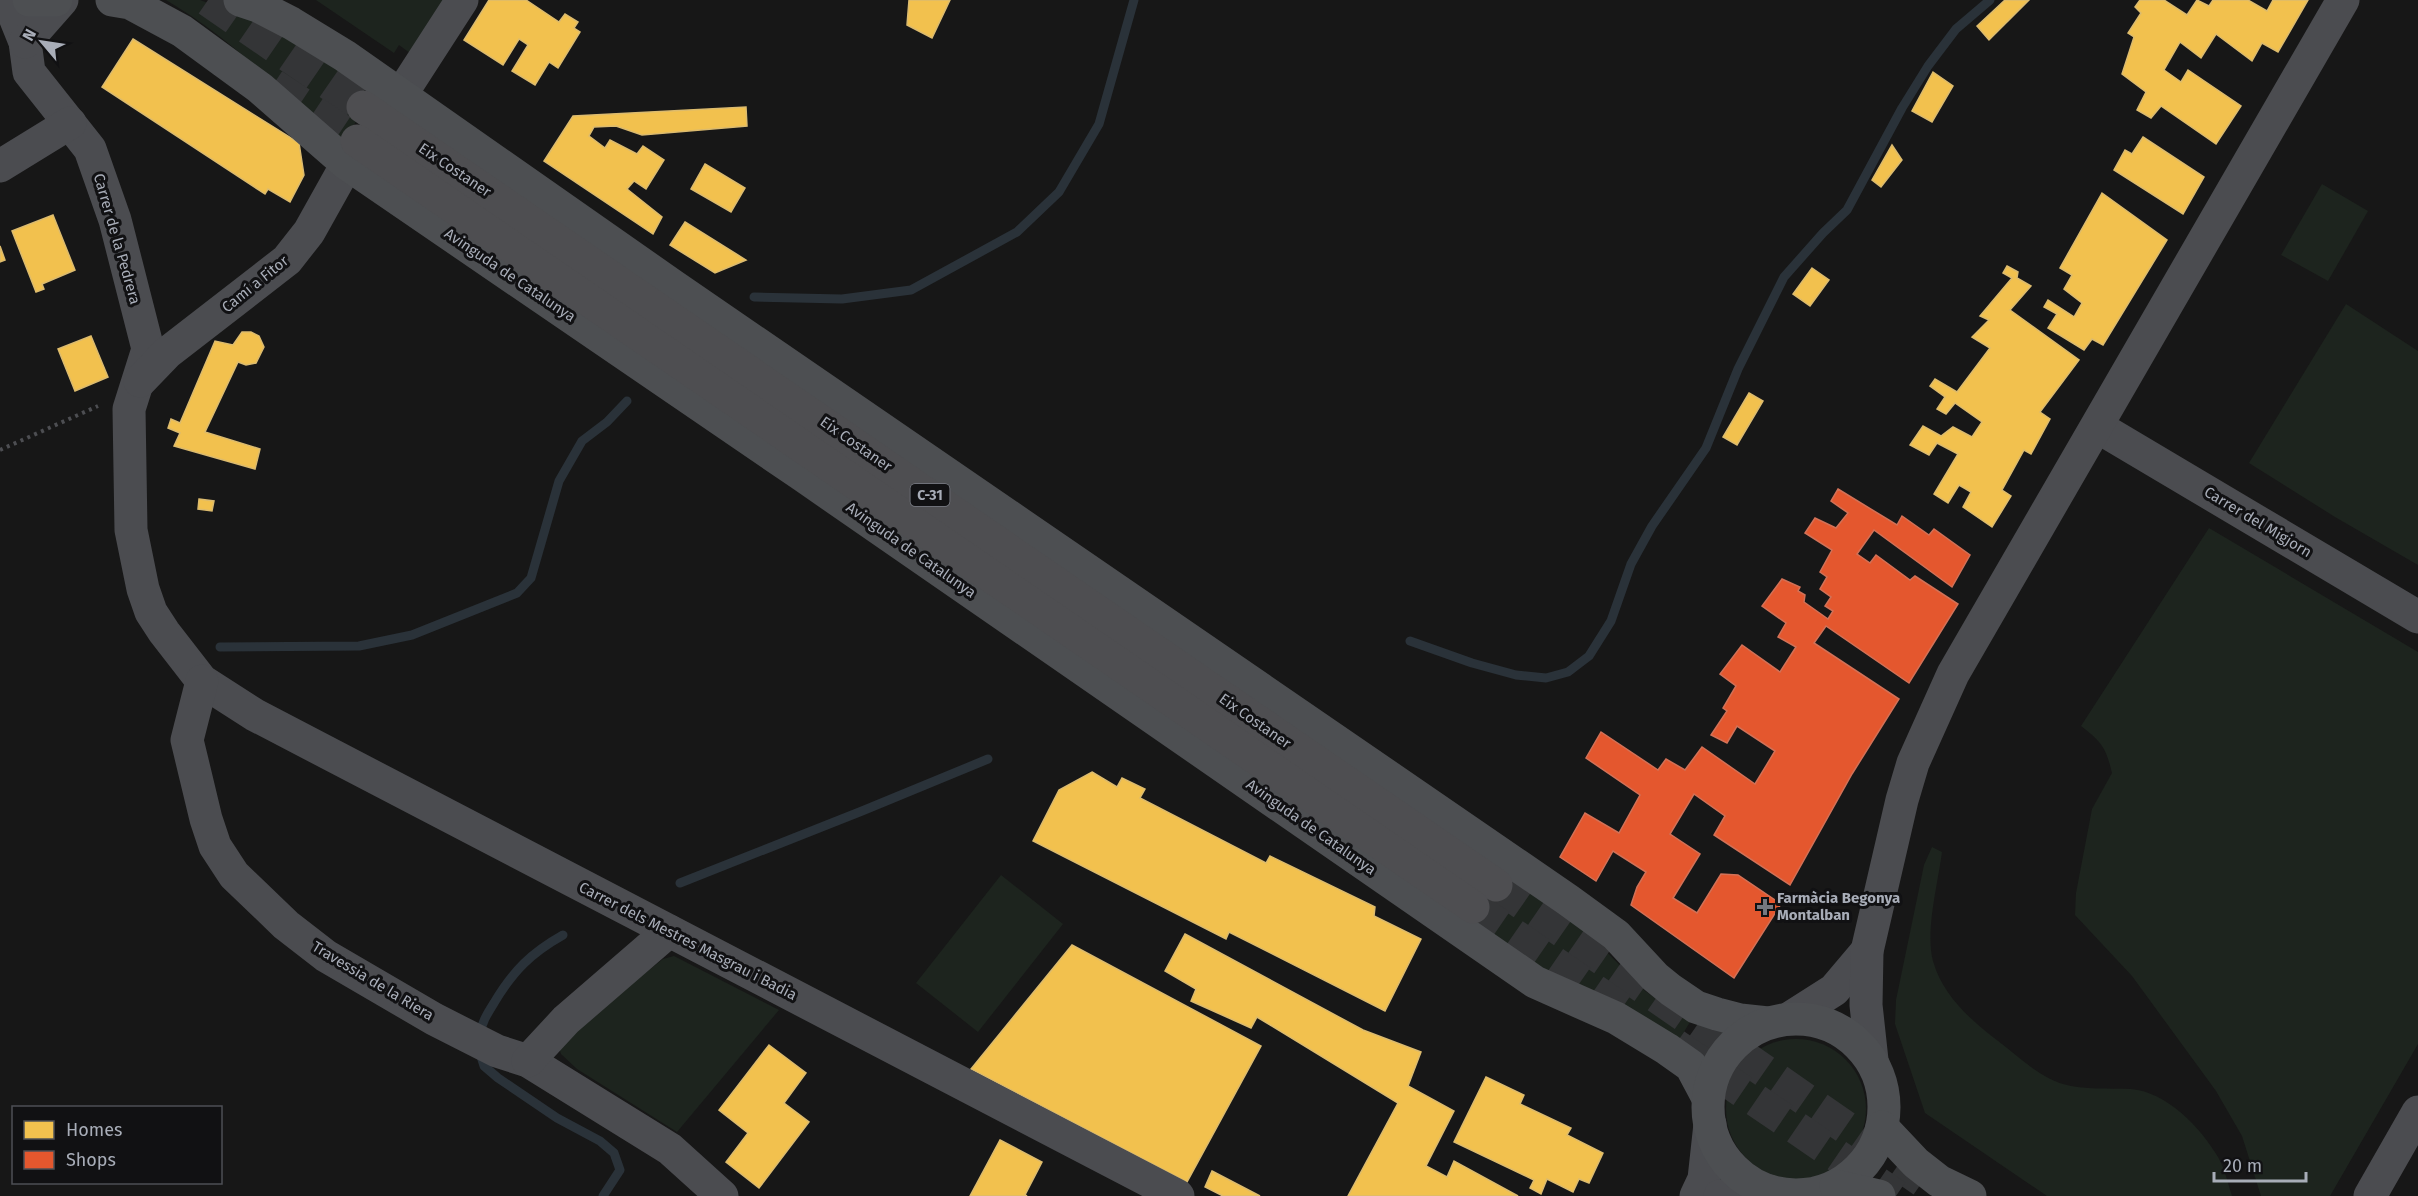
<svg xmlns="http://www.w3.org/2000/svg" width="2418" height="1196" font-family="'Fira Sans',sans-serif">
	<style>
		.green { fill: #1d241e }
		.homes { fill: #f2c14e; stroke: #dcbb6e; stroke-width: 1.5 }
		.shops { fill: #e4572e; stroke: #d27157; stroke-width: 1.5 }
		.lines { fill: none; stroke-linecap: round; stroke-linejoin: round }
		.stream { stroke: #2a3239; stroke-width: 9 }
		.highway-tunnel { stroke: #343537; stroke-width: 33; stroke-dasharray: 33 16; stroke-linecap: butt }
		.path { stroke: #4d4e52; stroke-width: 4; stroke-dasharray: 3 4.5; stroke-linecap: butt }
		.minor { stroke: #4b4c50; stroke-width: 33 }
		.major { stroke: #4d4f52; stroke-width: 33 }
		.highway { stroke: #4e4e51; stroke-width: 33 }
		.poi-dot { fill: #757880; stroke: #111113; stroke-width: 2 }
		.labels { text-anchor: middle; stroke-width: 6; stroke-linejoin: round; paint-order: stroke }
		.shield { fill: #111113; stroke: #7b7e86; stroke-width: 1.5 }
		.shield-label { font-size: 14px; font-weight: bold; fill: #a8adb8 }
		.street-label { font-size: 15px; fill: #a8adb8; stroke: #111113 }
		.poi-label { font-size: 15px; font-weight: bold; fill: #a8adb8; stroke: #111113; text-anchor: start }
	</style>
	<rect width="100%" height="100%" fill="#171717"/>
	<g class="green">
		<path d="M 166,0 L 200,0 L 265,24 L 302,42 L 373,97 L 340,145 C 285,93 232,39 166,0 Z"/>
		<polygon points="316,0 448,0 414,56 399,45 394,53"/>
		<polygon points="2322,184 2368,211 2328,281 2281,255"/>
		<polygon points="2346,304 2418,351 2418,565 2335,517 2249,463"/>
		<path d="M 2209,528 L 2418,652 L 2418,1044 L 2330,1196 L 2261,1196 L 2242,1136 L 2216,1091 L 2132,976 L 2075,915 L 2076,893 L 2092,809 L 2112,773 C 2106,748 2102,742 2081,726 Z"/>
		<path d="M 1932,847 L 1942,852 C 1938,883 1925,932 1933,961 C 1943,997 1974,1023 2002,1044 C 2021,1059 2040,1077 2063,1084 C 2084,1090 2109,1088 2131,1089 C 2167,1092 2201,1128 2218,1157 C 2225,1169 2228,1184 2232,1196 L 2047,1196 L 1925,1113 L 1895,1024 L 1896,1000 L 1924,865 Z"/>
		<polygon points="1499,873 1554,907 1592,937 1645,991 1690,1022 1679,1040 1581,992 1468,921"/>
		<polygon points="1001,875 1063,924 978,1032 916,983"/>
		<polygon points="674,956 779,1010 677,1132 577,1069 561,1054 558,1044 568,1033 663,959"/>
		<circle cx="1796" cy="1109" r="70"/>
	</g>
	<g class="homes">
		<polygon points="489,0 526,0 559,22 565,14 578,22 574,28 580,32 558,68 549,62 535,85 512,71 528,45 519,39 503,65 464,40"/>
		<polygon points="909,0 950,0 932,38 907,25"/>
		<polygon points="2005,0 2029,0 1989,40 1977,26"/>
		<polygon points="2140,0 2164,0 2187,15 2197,0 2209,6 2213,0 2248,0 2267,11 2273,0 2308,0 2278,52 2262,43 2252,61 2216,34 2201,58 2180,42 2164,70 2181,82 2188,70 2241,106 2216,144 2161,106 2151,118 2137,110 2146,92 2122,74 2134,37 2128,33 2141,13 2135,7"/>
		<polygon points="133,39 299,143 304,175 290,202 268,189 265,194 102,87"/>
		<polygon points="1933,72 1953,86 1932,122 1912,111"/>
		<polygon points="746,107 747,126 642,135 616,126 594,127 589,136 605,148 610,140 637,154 643,146 664,160 646,189 634,181 627,189 662,217 653,234 544,161 573,116"/>
		<polygon points="2143,137 2204,177 2183,214 2114,170 2125,150 2132,154"/>
		<polygon points="1892,145 1902,160 1881,187 1872,180"/>
		<polygon points="705,164 745,188 731,212 691,189"/>
		<polygon points="2102,193 2167,240 2103,345 2092,339 2084,350 2048,328 2057,314 2044,307 2048,300 2074,317 2082,303 2064,289 2072,275 2060,268"/>
		<polygon points="53,215 75,270 42,284 44,289 36,292 12,231"/>
		<polygon points="685,222 746,260 715,273 670,245"/>
		<polygon points="0,246 5,260 0,262"/>
		<polygon points="2007,266 2018,272 2017,278 2031,286 2010,310 2079,360 2040,412 2050,419 2031,454 2024,450 2002,490 2011,496 1992,527 1963,507 1971,492 1959,485 1948,503 1934,494 1958,454 1937,443 1929,455 1910,445 1923,426 1941,436 1953,427 1972,437 1982,422 1955,403 1946,414 1937,409 1945,397 1930,386 1935,379 1957,392 1990,348 1972,337 1989,320 1980,316 2012,278 2003,273"/>
		<polygon points="1812,268 1829,280 1810,306 1793,294"/>
		<polygon points="242,332 251,332 259,336 264,347 256,363 246,365 238,362 205,432 260,449 255,469 174,446 180,433 168,428 171,419 180,423 215,341 233,345"/>
		<polygon points="91,336 108,377 75,391 58,349"/>
		<polygon points="1749,393 1763,401 1737,445 1723,437"/>
		<polygon points="199,499 214,501 212,511 198,509"/>
		<polygon points="1092,772 1117,787 1122,778 1145,789 1140,798 1266,863 1270,856 1375,907 1374,916 1421,939 1385,1011 1229,932 1226,939 1033,841 1059,790"/>
		<polygon points="1185,934 1363,1030 1421,1052 1408,1086 1454,1111 1426,1166 1447,1177 1454,1161 1518,1196 1348,1196 1398,1103 1257,1017 1251,1028 1191,1001 1196,989 1165,971"/>
		<polygon points="1072,945 1261,1046 1187,1182 971,1069"/>
		<polygon points="769,1045 806,1073 784,1103 809,1122 759,1188 726,1162 748,1133 719,1110"/>
		<polygon points="1486,1077 1524,1095 1520,1104 1571,1128 1567,1135 1603,1153 1589,1183 1579,1179 1573,1192 1547,1179 1541,1194 1530,1188 1534,1180 1454,1142"/>
		<polygon points="1000,1140 1042,1162 1025,1195 1027,1196 970,1196"/>
		<polygon points="1212,1171 1260,1196 1223,1196 1205,1187"/>
	</g>
	<polygon class="shops" points="1838,489 1897,525 1902,516 1929,535 1934,529 1970,555 1952,587 1874,530 1857,554 1870,563 1876,555 1910,580 1915,576 1958,604 1909,683 1826,626 1814,643 1899,699 1852,774 1790,885 1714,835 1725,816 1694,794 1670,834 1700,854 1673,898 1697,913 1721,874 1738,875 1781,904 1734,978 1631,905 1637,887 1646,872 1613,851 1596,881 1560,857 1585,813 1619,833 1640,795 1586,758 1601,732 1658,770 1666,759 1685,770 1702,747 1755,784 1775,751 1737,726 1727,743 1711,735 1727,711 1723,708 1736,686 1720,674 1742,645 1780,672 1796,647 1778,637 1786,623 1762,606 1782,579 1800,587 1798,591 1805,595 1804,602 1828,619 1833,611 1825,606 1831,597 1820,589 1827,577 1820,572 1832,550 1805,533 1815,518 1836,528 1848,513 1831,501"/>
	<g class="lines">
		<g class="stream">
			<polyline points="754,297 842,299 911,290 1017,232 1059,192 1099,124 1134,0"/>
			<polyline points="1410,641 1472,663 1516,675 1546,678 1568,672 1589,656 1611,621 1631,564 1652,526 1706,448 1738,369 1784,277 1823,233 1847,210 1902,108 1928,66 1956,29 1990,0"/>
			<polyline points="220,647 359,646 412,635 517,593 531,578 559,481 582,441 607,422 627,401"/>
			<polyline points="680,883 862,811 988,759"/>
			<path d="M 479,1037 C 481,1024 487,1014 494,1003 C 513,971 531,953 563,935"/>
			<polyline points="479,1050 484,1066 498,1078 557,1118 600,1141 614,1153 620,1170 603,1196"/>
		</g>
		<g class="highway-tunnel">
			<polyline points="208,0 363,107"/>
			<polyline points="273,85 357,141"/>
			<polyline points="1496,885 1923,1181"/>
			<polyline points="1473,907 1630,1015"/>
			<polyline points="1675,1045 1896,1196"/>
		</g>
		<polyline class="path" points="0,450 98,406"/>
		<g class="minor">
			<polyline points="8,0 25,42 29,72 90,149 115,220 148,349 129,409 131,530 143,589 151,612 164,632 202,681 255,715 1178,1196"/>
			<polyline points="25,42 62,0"/>
			<polyline points="400,96 462,0"/>
			<polyline points="0,166 70,123"/>
			<polyline points="140,381 167,353 287,260 309,232 347,164"/>
			<polyline points="2098,427 2418,617"/>
			<polyline points="202,681 187,740 206,819 215,846 234,875 286,925 326,956 434,1019 497,1051 528,1061 670,1149 722,1196"/>
			<polyline points="1790,1018 1834,990 1867,951"/>
			<polyline points="1872,1060 1866,1005 1867,951 1902,800 1913,763 1953,674 2343,0"/>
			<polyline points="528,1061 566,1020 669,931"/>
			<polyline points="1696,1196 1704,1179 1710,1124"/>
			<polyline points="1720,1196 1769,1191"/>
			<polyline points="2370,1196 2418,1112"/>
		</g>
		<g class="major">
			<polyline points="29,0 56,0"/>
			<polyline points="112,0 130,3 182,31 260,88 347,164 802,475 1535,982 1616,1018 1667,1049 1691,1066 1708,1098"/>
			<polyline points="240,0 258,6 291,23 345,56 672,285 1568,900 1616,935 1655,977 1671,990 1696,1007 1717,1014 1740,1020 1768,1023"/>
			<circle cx="1796" cy="1107" r="88"/>
			<polyline points="1882,1127 1916,1163 1939,1181 1970,1196"/>
			<polyline points="1836,1186 1879,1196"/>
		</g>
		<g class="highway">
			<path d="M 363,107 C 742,364 1117,628 1496,885"/>
			<polyline points="357,141 1473,907"/>
		</g>
	</g>
	<path class="poi-dot" d="M1762 898h6v6h6v6h-6v6h-6v-6h-6v-6h6z"/>
	<g class="labels">
		<rect class="shield" x="910.5" y="484" width="39" height="22" rx="4.5"/>
		<g class="shield-label">
			<text x="930" y="500">C-31</text>
		</g>
		<g class="street-label">
			<text transform="translate(455 170) rotate(34)" y="5">Eix Costaner</text>
			<text transform="translate(117 239) rotate(74)" y="5">Carrer de la Pedrera</text>
			<text transform="translate(510 275) rotate(34)" y="5">Avinguda de Catalunya</text>
			<text transform="translate(255 284) rotate(-39)" y="5">Camí a Fitor</text>
			<text transform="translate(856 444) rotate(35)" y="5">Eix Costaner</text>
			<text transform="translate(2258 522) rotate(31)" y="5">Carrer del Migjorn</text>
			<text transform="translate(911 550) rotate(35)" y="5">Avinguda de Catalunya</text>
			<text transform="translate(1255 721) rotate(35)" y="5">Eix Costaner</text>
			<text transform="translate(1311 827) rotate(35)" y="5">Avinguda de Catalunya</text>
			<text transform="translate(688 941) rotate(27)" y="5">Carrer dels Mestres Masgrau i Badia</text>
			<text transform="translate(373 981) rotate(31)" y="5">Travessia de la Riera</text>
		</g>
		<g class="poi-label">
			<text x="1777" y="903">Farmàcia Begonya<tspan x="1777" dy="17">Montalban</tspan></text>
		</g>
	</g>
	<rect x="12" y="1106" width="210" height="78" fill="#111113" stroke="#4d4f55" stroke-width="1.5"/>
	<rect x="24" y="1121" width="30" height="18" fill="#f2c14e" stroke="#4d4f55" stroke-width="1.5"/>
	<text x="66" y="1136" font-size="18" fill="#a8adb8">Homes</text>
	<rect x="24" y="1151" width="30" height="18" fill="#e4572e" stroke="#4d4f55" stroke-width="1.5"/>
	<text x="66" y="1166" font-size="18" fill="#a8adb8">Shops</text>
	<g transform="translate(42 42) rotate(299)" stroke="#111113" stroke-width="4.5" paint-order="stroke">
	<path d="M0-4.5L10 22L0 15L-10 22Z" fill="#a8adb8"/>
	<text y="-9" font-size="16" font-weight="bold" text-anchor="middle" fill="#a8adb8">N</text>
	</g>
	<path d="M2214 1172v9h92v-9" fill="none" stroke="#a8adb8" stroke-width="3"/>
	<text x="2223" y="1172" font-size="18" fill="#a8adb8" stroke="#111113" stroke-width="4.5" paint-order="stroke">20 m</text>
</svg>
